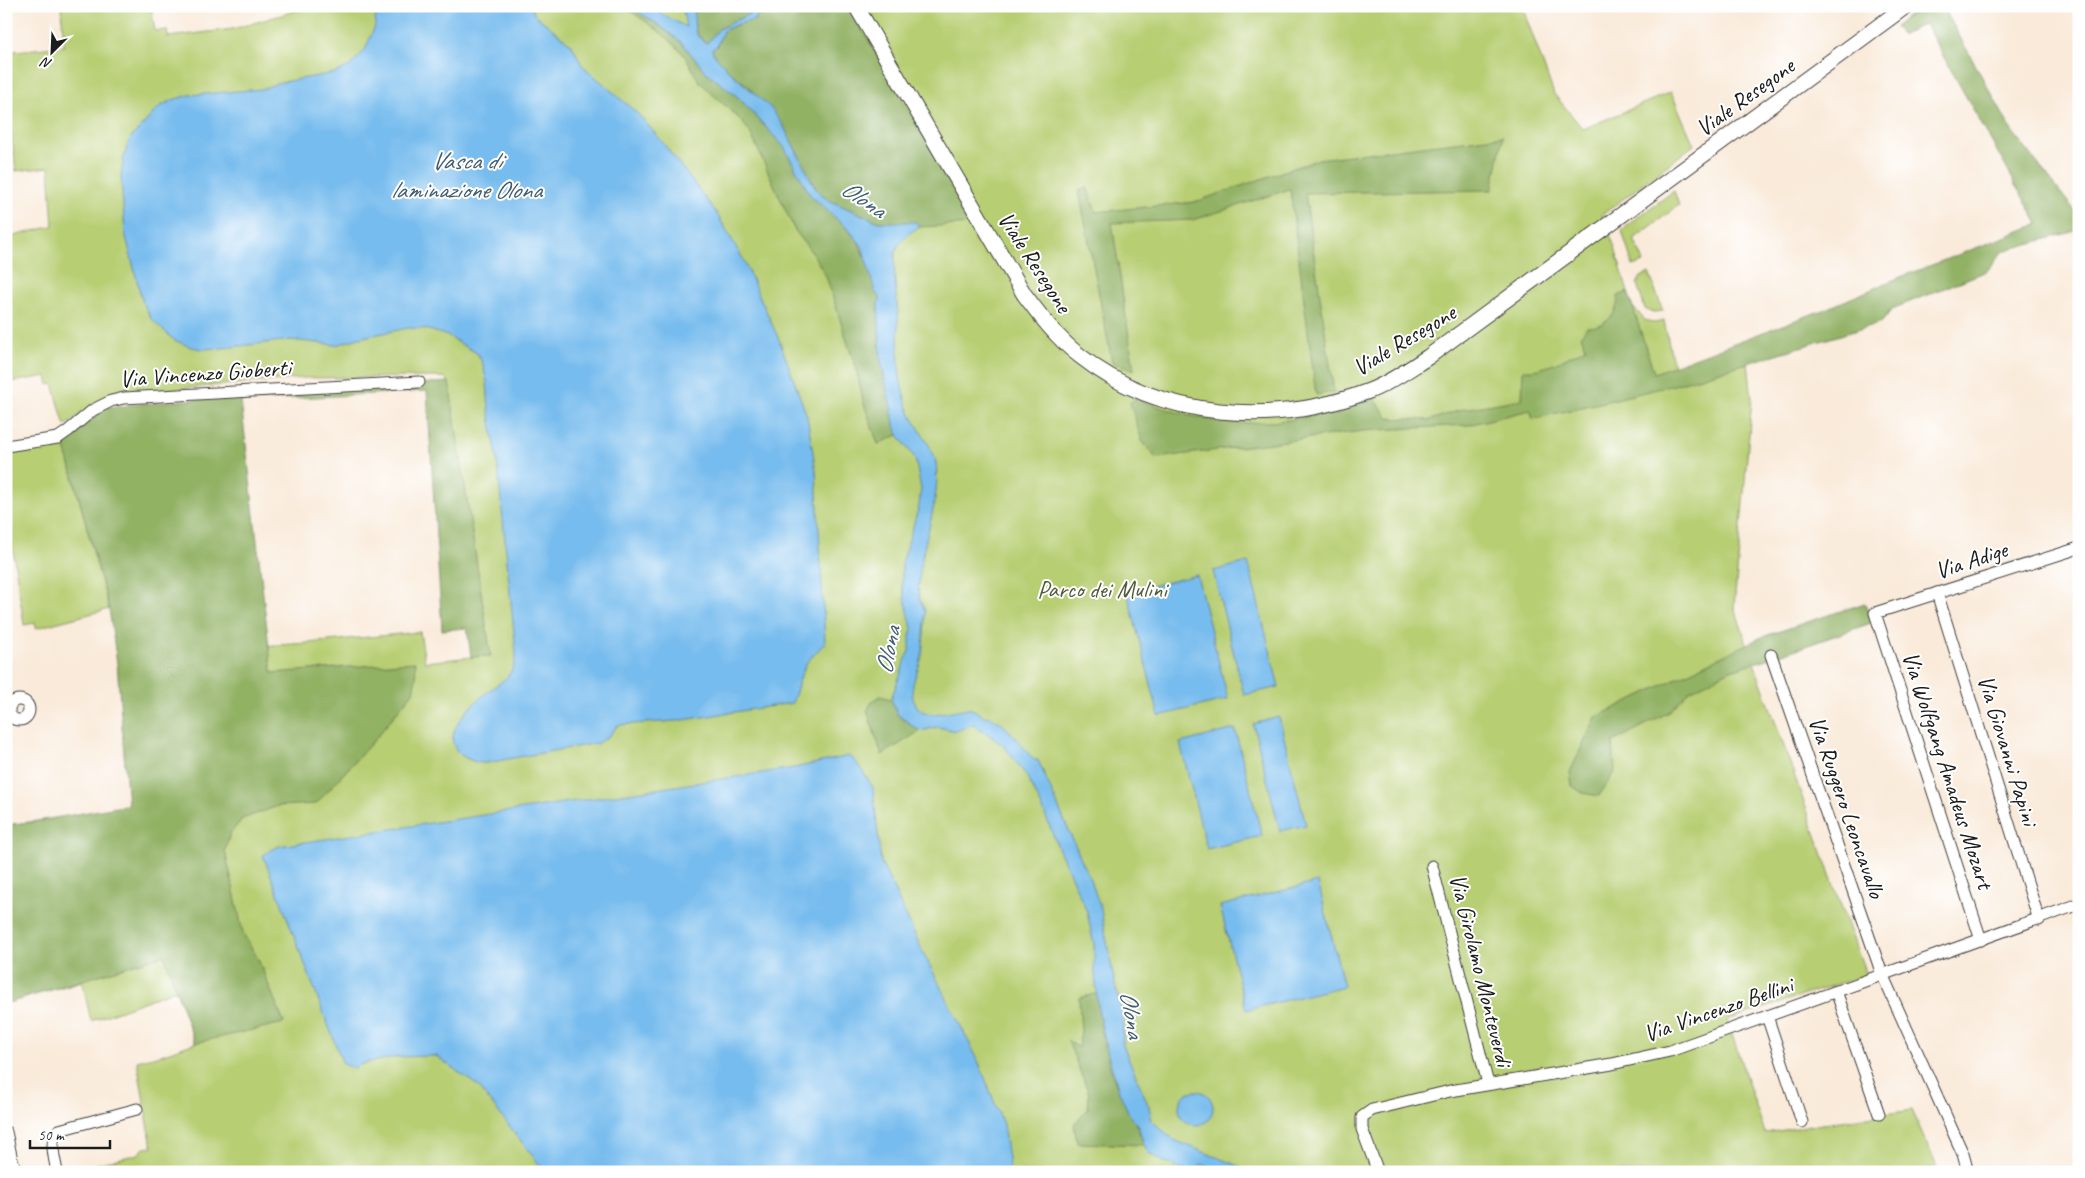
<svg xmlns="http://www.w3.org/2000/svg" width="2085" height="1178" font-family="Caveat,sans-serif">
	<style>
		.green { fill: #b7ce72; stroke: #6a7547 }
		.forest { fill: #91b164; stroke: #566640 }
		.water { fill: #77bcee; stroke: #4a6c85 }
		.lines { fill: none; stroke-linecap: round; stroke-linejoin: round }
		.street-casing { stroke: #3d3b38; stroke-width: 13 }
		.secondary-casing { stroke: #3d3b38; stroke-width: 17 }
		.street { stroke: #fff; stroke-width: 11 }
		.secondary { stroke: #fff; stroke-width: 15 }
		.labels { text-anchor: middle; stroke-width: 4; stroke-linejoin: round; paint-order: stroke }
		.street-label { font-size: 24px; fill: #1c1c1c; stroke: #fff }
		.park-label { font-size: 24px; fill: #525a3a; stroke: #fff }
		.water-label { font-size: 25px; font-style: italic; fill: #405c70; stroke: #fff }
	</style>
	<rect width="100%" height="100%" fill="#fff"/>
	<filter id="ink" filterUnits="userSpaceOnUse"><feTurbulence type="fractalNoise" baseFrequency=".02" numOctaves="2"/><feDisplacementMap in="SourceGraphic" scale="10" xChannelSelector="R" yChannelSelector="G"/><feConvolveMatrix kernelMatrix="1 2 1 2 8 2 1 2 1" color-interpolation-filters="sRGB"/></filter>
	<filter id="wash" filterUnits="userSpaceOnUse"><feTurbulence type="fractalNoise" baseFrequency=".0096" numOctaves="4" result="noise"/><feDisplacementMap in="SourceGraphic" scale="20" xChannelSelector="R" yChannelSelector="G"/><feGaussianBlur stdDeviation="1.12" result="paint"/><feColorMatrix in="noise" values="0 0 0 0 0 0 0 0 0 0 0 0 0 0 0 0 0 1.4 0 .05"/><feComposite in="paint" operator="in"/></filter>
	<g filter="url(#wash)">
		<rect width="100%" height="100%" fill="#f9ead9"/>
		<g class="green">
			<path d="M 61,6 L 151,6 L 155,31 L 167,30 L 168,37 L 233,29 L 302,9 L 302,6 L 1522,6 L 1554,94 L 1583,129 L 1671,92 L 1694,145 L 1602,215 L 1614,245 L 1632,306 L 1645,320 L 1655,323 L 1664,321 L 1674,367 L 1746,346 L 1752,399 L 1734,607 L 1866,975 L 1727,1020 L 1765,1133 L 1912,1110 L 1937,1167 L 1919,1172 L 65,1172 L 138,1154 L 144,1148 L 152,1147 L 137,1061 L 161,1055 L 195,1043 L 176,990 L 91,1021 L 82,981 L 8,1003 L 6,825 C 55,819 106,814 153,797 L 129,654 L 308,643 L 420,632 L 425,662 L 481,656 L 449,382 L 444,377 L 303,378 L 119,394 C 94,400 85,413 65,426 L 53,384 L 49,385 L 47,376 L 6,383 L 6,238 L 53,226 L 49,167 L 16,171 L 6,91 L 6,52 L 64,46 Z"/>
			<polygon points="1674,191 1679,205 1634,239 1644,262 1633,266 1622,231 1632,221"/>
			<polygon points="1649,273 1663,311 1653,312 1645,309 1637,284 1641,277"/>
			<polygon points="64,443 109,609 36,628 35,623 24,625 11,538 6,538 6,450"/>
		</g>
		<g class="forest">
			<path d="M 623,6 L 629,6 L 659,25 L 681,42 L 705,71 L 739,98 L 784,147 L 810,195 L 841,222 L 858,241 L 881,300 L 878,303 L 881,362 L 898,435 L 878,444 L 863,401 L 856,369 L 826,276 L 813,254 L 794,229 L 750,132 C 737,113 717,100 701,83 C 693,74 691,63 683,54 C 666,34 645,21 623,6 Z"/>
			<path d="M 694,6 L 758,6 L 755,11 L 719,29 L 707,43 C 692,35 695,21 694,6 Z"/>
			<polygon points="761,6 795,6 803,12 814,15 814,6 848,6 975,224 919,227 918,224 879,222 828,200 816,189 784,127 748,86 730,72 717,59 711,49 717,46 723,31 738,24 755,20"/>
			<path d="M 1922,6 L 1950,6 L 1946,12 L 2012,131 L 2079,216 L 2079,230 L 2003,251 L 1987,271 L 1892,309 L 1882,322 L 1877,324 L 1674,385 L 1533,419 L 1530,410 L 1468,425 L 1363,431 L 1156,458 L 1142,441 L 1130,403 L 1135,398 C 1224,433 1284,429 1374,397 L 1388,418 L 1430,420 L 1464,409 L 1522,399 L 1523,370 C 1545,372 1567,357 1586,348 L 1581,335 L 1587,327 C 1606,327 1618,314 1618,296 L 1628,292 L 1654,373 L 1828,308 L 1898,278 L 2038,224 L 1925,24 L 1901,35 L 1895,26 Z"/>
			<polygon points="1503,136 1492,190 1305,193 1334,392 1316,395 1290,189 1193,220 1112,223 1134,370 1112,362 1079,191 1087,187 1096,212 1195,202 1319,159"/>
			<polygon points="449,382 491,656 471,657 467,628 442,630 427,391 241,401 272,673 415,662 416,677 413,692 376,738 316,804 278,806 242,819 230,834 225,850 243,933 258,959 284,1023 195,1043 164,955 8,1003 6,825 38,821 128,805 117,663 109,609 64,443 106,407 284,392"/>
			<polygon points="1865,603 1871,623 1777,656 1731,670 1688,692 1669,712 1613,742 1615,771 1599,796 1583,793 1572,786 1570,772 1596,717 1762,637"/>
			<polygon points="880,696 891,699 898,715 920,731 882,755 867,711 873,700"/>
			<path d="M 1098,993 C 1099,1020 1106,1064 1118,1089 C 1127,1107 1138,1125 1144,1145 L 1077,1143 L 1074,1124 L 1088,1109 L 1089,1094 L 1068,1041 L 1078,1047 L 1081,1032 L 1079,998 Z"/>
		</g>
		<g class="water">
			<path d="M 376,6 L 531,6 L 534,14 L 572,45 L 582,65 L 638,114 L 660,139 L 716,212 L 743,259 L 780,342 L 807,416 L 816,471 L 825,642 C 819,651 810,656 805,666 C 799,677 797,692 792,703 L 677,721 L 618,725 L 609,736 L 598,743 L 497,761 C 485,764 479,764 468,759 C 429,741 475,701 494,687 C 498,684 503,681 506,678 C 513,670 515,664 516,654 L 497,459 L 489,410 L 487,383 L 483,365 L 478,354 L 448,336 L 426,329 L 408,328 L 359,338 L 336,345 L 291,340 L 223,348 L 203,349 L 191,347 L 174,340 L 151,319 L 142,300 L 125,233 L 121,176 L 124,157 L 129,140 L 159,107 L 172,100 L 190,95 L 263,89 L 277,83 L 335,73 L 350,66 L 365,50 L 375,26 Z"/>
			<path d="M 629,6 L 648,6 L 686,27 L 682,6 L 694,6 C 695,21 691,36 707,43 L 719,29 L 755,11 L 758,6 L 761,6 L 755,20 L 738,24 L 723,31 L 717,46 L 712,49 L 713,53 L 730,72 L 771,108 L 784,127 L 816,189 L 828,200 L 879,222 L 916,222 L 919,227 C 909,233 900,239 896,251 C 892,264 897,301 898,315 C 899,348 896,373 907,405 C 912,422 934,448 936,462 C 941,504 921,542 919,582 C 917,599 920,597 925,611 C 926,614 923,650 922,656 C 919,671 907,688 915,703 C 925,724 954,707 971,709 C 977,710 979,714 984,716 C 986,717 989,716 991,717 C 1007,723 1023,748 1034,760 L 1038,760 L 1093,886 L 1101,910 L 1115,985 L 1123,1014 L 1123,1045 L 1149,1107 L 1152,1121 L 1174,1140 L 1236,1165 L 1246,1172 L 1222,1172 L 1201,1164 L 1198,1172 L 1187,1172 L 1158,1159 L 1149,1153 L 1144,1145 L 1138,1126 L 1129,1114 L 1118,1089 L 1108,1054 L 1099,1015 L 1094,965 L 1094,945 L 1087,912 L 1057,845 L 1043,809 L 1026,775 L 1004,746 L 974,724 L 956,731 L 938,727 L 920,731 L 898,715 L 891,699 L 910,648 L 910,635 L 912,629 L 902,585 L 902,563 L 919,506 L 921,489 L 915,458 L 898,435 L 894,422 L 881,362 L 878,303 L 881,299 L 875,292 L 862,246 L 849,230 L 810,195 L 784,147 L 739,98 L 705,71 L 681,42 L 659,25 Z"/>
			<polygon points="1248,562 1279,687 1244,695 1213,571"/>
			<polygon points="1197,575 1228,699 1159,716 1127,592"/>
			<polygon points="1279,717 1306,825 1280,831 1253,724"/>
			<polygon points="1235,729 1262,836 1207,849 1180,743"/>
			<polygon points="849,756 857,763 873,787 881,862 922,950 977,1058 1003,1124 1010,1172 545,1172 478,1086 436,1056 397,1057 365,1063 354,1068 343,1064 263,855 279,846 794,768"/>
			<polygon points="1318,882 1344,986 1246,1010 1220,906"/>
			<circle cx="1196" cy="1108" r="17"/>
		</g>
	</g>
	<g filter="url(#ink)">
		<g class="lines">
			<defs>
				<g id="street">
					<polyline points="6,446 58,438 68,431 93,410 111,401 124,398 419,382"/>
					<polyline points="1937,593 2039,920"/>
					<polyline points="1771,655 1882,974 1963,1154 1968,1172"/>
					<circle cx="19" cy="710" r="10"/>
					<polyline points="1432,866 1488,1084"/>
					<polyline points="1981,940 1875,613 2079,548"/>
					<polyline points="1836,991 1879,1114"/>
					<polyline points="1767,1016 1802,1122"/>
					<polyline points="6,1132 12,1160 17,1172"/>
					<path d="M 57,1172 C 55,1159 48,1140 59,1130 L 137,1109"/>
					<polyline points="1378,1172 1362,1129 1362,1117 1372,1110 1450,1091 1612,1064 1670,1051 2079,904"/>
				</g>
				<path id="secondary" d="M 856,6 L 1024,294 C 1041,317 1058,339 1080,356 C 1161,420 1274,427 1369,391 C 1390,383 1409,369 1428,357 L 1906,6"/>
			</defs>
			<use href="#street" class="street-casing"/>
			<use href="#secondary" class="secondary-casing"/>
			<use href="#street" class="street"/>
			<use href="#secondary" class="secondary"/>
		</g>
	</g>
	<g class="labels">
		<g class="street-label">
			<text transform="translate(1745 97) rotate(-36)" y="8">Viale Resegone</text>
			<text transform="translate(1035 262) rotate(57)" y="8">Viale Resegone</text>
			<text transform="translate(1404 340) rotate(-31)" y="8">Viale Resegone</text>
			<text transform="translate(205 373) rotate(-4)" y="8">Via Vincenzo Gioberti</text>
			<text transform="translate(1971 560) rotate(-18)" y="8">Via Adige</text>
			<text transform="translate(2008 750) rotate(73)" y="8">Via Giovanni Papini</text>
			<text transform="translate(1948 770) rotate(72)" y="8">Via Wolfgang Amadeus Mozart</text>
			<text transform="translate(1847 807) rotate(71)" y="8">Via Ruggero Leoncavallo</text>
			<text transform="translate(1481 970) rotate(76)" y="8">Via Girolamo Monteverdi</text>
			<text transform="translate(1718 1009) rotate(-19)" y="8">Via Vincenzo Bellini</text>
		</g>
		<g class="park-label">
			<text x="1102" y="597">Parco dei Mulini</text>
		</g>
		<g class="water-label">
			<text x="466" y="169">Vasca di<tspan x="466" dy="29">laminazione Olona</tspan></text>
			<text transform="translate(864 198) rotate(34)" y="9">Olona</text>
			<text transform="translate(887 650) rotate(-79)" y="9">Olona</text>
			<text transform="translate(1133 1014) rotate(80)" y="9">Olona</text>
		</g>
	</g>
	<rect width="2085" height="1178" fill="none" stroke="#fff" stroke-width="25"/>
	<g transform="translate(52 52) rotate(204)" stroke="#ffffff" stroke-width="4" paint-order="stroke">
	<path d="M0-4L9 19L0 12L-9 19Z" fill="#1c1c1c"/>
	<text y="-8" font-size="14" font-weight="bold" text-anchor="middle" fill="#1c1c1c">N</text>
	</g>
	<path d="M30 1140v8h80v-8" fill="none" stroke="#1c1c1c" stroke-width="2.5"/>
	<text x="38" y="1140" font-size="15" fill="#1c1c1c" stroke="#ffffff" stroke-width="4" paint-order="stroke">50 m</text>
</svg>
